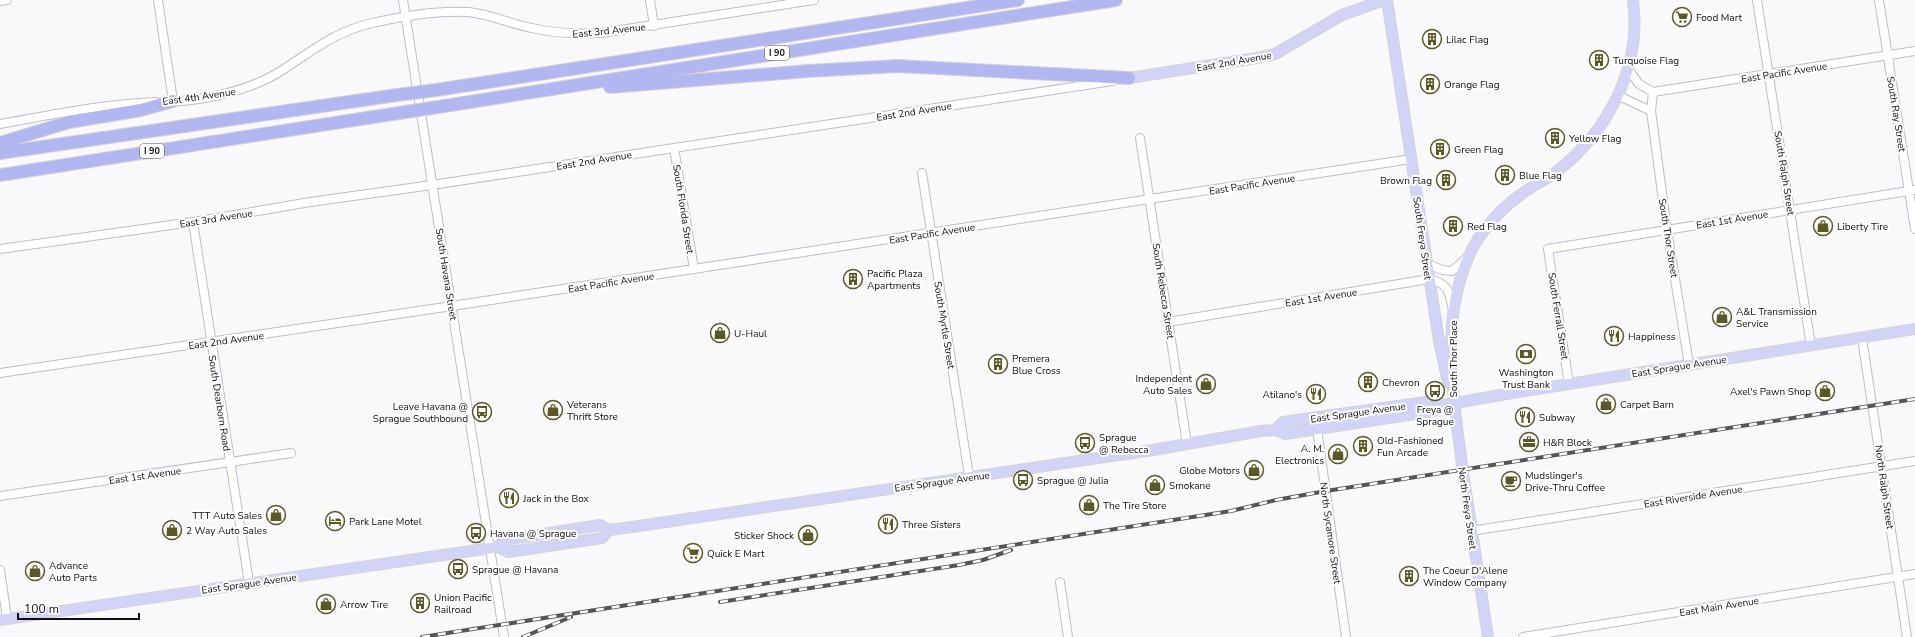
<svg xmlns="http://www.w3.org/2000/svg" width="1915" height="637" font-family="'Nunito Sans',sans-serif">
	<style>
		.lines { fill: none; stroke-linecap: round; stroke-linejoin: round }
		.minor-casing { stroke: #bcbdcd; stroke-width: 10 }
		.major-casing { stroke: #d3d3d4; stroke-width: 12 }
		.highway-casing { stroke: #d3d3d4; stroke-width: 14 }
		.minor { stroke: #fff; stroke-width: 8 }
		.major { stroke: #d1d4f7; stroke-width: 10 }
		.highway { stroke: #b2b7f1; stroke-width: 12 }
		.rail-casing { stroke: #545459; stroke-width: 4 }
		.rail { stroke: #fff; stroke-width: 2.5; stroke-dasharray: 8; stroke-linecap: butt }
		.highway-bridge-casing { stroke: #d3d3d4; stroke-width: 14; stroke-linecap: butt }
		.highway-bridge { stroke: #b2b7f1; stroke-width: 12 }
		.labels { text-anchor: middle; stroke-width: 4; stroke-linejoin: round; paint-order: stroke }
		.shield { fill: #fff; stroke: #565659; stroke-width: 1 }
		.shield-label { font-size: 9px; font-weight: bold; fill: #0d0d12 }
		.poi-label { font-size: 10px; fill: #0d0d12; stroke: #fff; text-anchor: start }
		.street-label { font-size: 10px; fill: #0d0d12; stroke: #fff }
	</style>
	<rect width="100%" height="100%" fill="#f9f9fc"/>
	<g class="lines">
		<defs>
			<g id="minor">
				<polyline points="158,0 173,101"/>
				<polyline points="403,0 504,637"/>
				<polyline points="650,0 654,26"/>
				<polyline points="1757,0 1811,346"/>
				<polyline points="1879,0 1915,229"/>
				<polyline points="0,1 7,0"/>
				<polyline points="1628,69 1639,84 1653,92"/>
				<polyline points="1653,92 1651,111 1667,230 1689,365"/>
				<polyline points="1653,92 1915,51"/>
				<polyline points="1619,96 1651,111"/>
				<path d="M 169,102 C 207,100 253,90 284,69 C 313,50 337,31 372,23 C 403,16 436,10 468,12 C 491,14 510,24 532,28 C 556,34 578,34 601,33 L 814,0"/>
				<path d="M 0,124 C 51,115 103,104 156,102"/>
				<polyline points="1140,138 1187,444"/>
				<polyline points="674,148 694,269"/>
				<polyline points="922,173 969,476"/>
				<polyline points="193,222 249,583"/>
				<polyline points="0,249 193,222 310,202 432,185 1112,81"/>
				<polyline points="1426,263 1442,270 1452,271 1468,257"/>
				<path d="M 1168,322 L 1429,279 C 1449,284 1449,291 1453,310"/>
				<polyline points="1862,338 1907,637"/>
				<polyline points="0,373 452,306 1411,159"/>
				<polyline points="1569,384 1548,249 1915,190"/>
				<polyline points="1317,429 1346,637"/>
				<polyline points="0,496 291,453"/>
				<polyline points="1471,531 1915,461"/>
				<polyline points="0,570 7,618"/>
				<polyline points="1060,582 1068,637"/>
				<polyline points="1523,637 1915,574"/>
			</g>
			<g id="major">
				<polyline points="1387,0 1439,341 1448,383"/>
				<polyline points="1129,78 1251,59 1275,54 1342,15 1384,0"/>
				<polyline points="1275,430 1283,422 1433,401 1444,405"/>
				<polyline points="498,547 505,540 600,525 609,530"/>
				<polyline points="0,620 498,547 508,552 602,538 609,530 632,527 1153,450 1261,431 1275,430 1285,434 1434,411 1444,405 1512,393 1915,329"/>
				<path d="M 1488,637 C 1480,582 1471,527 1463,472 C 1454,402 1439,325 1468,258 C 1478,234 1498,211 1519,196 C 1530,187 1543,181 1555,173 C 1608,132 1642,68 1633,0"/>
			</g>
			<g id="highway">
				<polyline points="610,87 808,71 898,66 1129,78"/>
				<polyline points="436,90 1018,0"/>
				<polyline points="438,107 1116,0"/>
				<polyline points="0,143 69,122 141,110 173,101"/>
				<polyline points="0,153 397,95"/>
				<polyline points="0,175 399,113"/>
			</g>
		</defs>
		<use href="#minor" class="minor-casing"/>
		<use href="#major" class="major-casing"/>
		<use href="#highway" class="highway-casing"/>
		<use href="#minor" class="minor"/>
		<use href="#major" class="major"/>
		<use href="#highway" class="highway"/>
		<defs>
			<g id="rail">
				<polyline points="720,602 959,565 983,560 1011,550"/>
				<polyline points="422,637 1231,511 1276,500 1326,491 1915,399"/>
				<polyline points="523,637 571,617"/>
			</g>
		</defs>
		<use href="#rail" class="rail-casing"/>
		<use href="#rail" class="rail"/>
		<defs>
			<g id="highway-bridge">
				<polyline points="397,95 436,90"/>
				<polyline points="399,113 438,107"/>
			</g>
		</defs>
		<use href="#highway-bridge" class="highway-bridge-casing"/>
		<use href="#highway-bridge" class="highway-bridge"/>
	</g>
	<defs>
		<symbol id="supermarket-ring" viewBox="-11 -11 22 22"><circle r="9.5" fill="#fff" stroke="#5a5825" stroke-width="1.5"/><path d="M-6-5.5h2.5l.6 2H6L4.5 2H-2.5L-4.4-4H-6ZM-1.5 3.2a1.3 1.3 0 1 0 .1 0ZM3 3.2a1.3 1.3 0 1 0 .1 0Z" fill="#5a5825"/></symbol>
		<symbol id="building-ring" viewBox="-11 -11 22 22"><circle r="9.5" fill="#fff" stroke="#5a5825" stroke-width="1.5"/><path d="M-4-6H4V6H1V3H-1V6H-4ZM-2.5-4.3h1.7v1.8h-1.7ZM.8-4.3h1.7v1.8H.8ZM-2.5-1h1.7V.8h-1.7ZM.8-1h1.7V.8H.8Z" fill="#5a5825"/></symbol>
		<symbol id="shop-ring" viewBox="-11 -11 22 22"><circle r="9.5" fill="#fff" stroke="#5a5825" stroke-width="1.5"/><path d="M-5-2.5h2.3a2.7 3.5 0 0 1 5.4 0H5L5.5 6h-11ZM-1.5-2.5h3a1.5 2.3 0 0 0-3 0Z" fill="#5a5825"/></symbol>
		<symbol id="restaurant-ring" viewBox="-11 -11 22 22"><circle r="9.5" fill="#fff" stroke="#5a5825" stroke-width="1.5"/><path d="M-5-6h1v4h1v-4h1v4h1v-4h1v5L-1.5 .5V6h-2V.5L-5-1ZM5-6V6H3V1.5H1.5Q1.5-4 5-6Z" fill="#5a5825"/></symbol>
		<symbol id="bank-ring" viewBox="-11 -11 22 22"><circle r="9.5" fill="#fff" stroke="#5a5825" stroke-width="1.5"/><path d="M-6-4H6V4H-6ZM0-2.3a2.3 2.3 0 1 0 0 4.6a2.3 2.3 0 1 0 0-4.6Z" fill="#5a5825"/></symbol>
		<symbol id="bus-ring" viewBox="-11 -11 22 22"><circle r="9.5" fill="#fff" stroke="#5a5825" stroke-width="1.5"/><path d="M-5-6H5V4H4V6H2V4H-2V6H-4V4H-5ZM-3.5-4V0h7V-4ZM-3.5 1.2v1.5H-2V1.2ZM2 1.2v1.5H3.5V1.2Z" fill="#5a5825"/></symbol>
		<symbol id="office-ring" viewBox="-11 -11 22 22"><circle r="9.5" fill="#fff" stroke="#5a5825" stroke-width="1.5"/><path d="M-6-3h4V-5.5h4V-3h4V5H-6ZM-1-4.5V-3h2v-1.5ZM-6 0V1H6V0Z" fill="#5a5825"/></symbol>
		<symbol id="cafe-ring" viewBox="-11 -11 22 22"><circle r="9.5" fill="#fff" stroke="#5a5825" stroke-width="1.5"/><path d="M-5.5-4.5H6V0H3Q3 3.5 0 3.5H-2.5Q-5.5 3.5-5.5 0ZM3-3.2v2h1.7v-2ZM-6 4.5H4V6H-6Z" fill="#5a5825"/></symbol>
		<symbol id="hotel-ring" viewBox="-11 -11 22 22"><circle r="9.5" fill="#fff" stroke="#5a5825" stroke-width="1.5"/><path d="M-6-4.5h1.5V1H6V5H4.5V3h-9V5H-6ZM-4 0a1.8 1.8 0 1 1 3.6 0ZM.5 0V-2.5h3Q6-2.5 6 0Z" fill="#5a5825"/></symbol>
	</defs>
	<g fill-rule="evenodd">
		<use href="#supermarket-ring" x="1671" y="6" width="22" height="22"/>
		<use href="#building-ring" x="1421" y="28" width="22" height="22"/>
		<use href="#building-ring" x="1588" y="49" width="22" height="22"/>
		<use href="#building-ring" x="1419" y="73" width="22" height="22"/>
		<use href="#building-ring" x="1544" y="127" width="22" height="22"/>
		<use href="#building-ring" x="1429" y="138" width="22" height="22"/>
		<use href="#building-ring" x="1494" y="164" width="22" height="22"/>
		<use href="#building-ring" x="1435" y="169" width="22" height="22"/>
		<use href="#building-ring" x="1442" y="215" width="22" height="22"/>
		<use href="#shop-ring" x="1812" y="215" width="22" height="22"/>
		<use href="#building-ring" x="842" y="268" width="22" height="22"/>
		<use href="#shop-ring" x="1711" y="306" width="22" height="22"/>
		<use href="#shop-ring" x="709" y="322" width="22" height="22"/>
		<use href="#restaurant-ring" x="1603" y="325" width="22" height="22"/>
		<use href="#bank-ring" x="1515" y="343" width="22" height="22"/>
		<use href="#building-ring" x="987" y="353" width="22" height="22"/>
		<use href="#building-ring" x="1357" y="371" width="22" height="22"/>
		<use href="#shop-ring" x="1195" y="373" width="22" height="22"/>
		<use href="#bus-ring" x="1424" y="380" width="22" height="22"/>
		<use href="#shop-ring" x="1814" y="380" width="22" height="22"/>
		<use href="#restaurant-ring" x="1305" y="383" width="22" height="22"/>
		<use href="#shop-ring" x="1595" y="393" width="22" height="22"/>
		<use href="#shop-ring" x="542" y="399" width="22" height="22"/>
		<use href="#bus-ring" x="471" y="401" width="22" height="22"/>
		<use href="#restaurant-ring" x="1514" y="406" width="22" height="22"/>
		<use href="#office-ring" x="1518" y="431" width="22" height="22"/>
		<use href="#bus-ring" x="1074" y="432" width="22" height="22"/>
		<use href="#building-ring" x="1352" y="435" width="22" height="22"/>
		<use href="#shop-ring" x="1327" y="443" width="22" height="22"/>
		<use href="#shop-ring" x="1243" y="459" width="22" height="22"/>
		<use href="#bus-ring" x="1012" y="469" width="22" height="22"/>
		<use href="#cafe-ring" x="1500" y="470" width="22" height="22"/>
		<use href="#shop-ring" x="1144" y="474" width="22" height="22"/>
		<use href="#restaurant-ring" x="498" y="487" width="22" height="22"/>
		<use href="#shop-ring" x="1078" y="494" width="22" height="22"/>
		<use href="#shop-ring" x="265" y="504" width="22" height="22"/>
		<use href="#hotel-ring" x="324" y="510" width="22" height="22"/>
		<use href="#restaurant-ring" x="877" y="513" width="22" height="22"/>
		<use href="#shop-ring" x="161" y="519" width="22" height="22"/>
		<use href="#bus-ring" x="465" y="522" width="22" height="22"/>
		<use href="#shop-ring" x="797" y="524" width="22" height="22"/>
		<use href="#supermarket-ring" x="682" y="542" width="22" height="22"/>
		<use href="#bus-ring" x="447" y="558" width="22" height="22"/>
		<use href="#shop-ring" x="24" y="560" width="22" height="22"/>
		<use href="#building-ring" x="1398" y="565" width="22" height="22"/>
		<use href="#building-ring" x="409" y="592" width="22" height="22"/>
		<use href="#shop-ring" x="315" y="593" width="22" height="22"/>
	</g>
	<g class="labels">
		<g class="shield">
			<rect x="765" y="46" width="24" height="14" rx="3"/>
			<rect x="140" y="144" width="24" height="14" rx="3"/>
		</g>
		<g class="shield-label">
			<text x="777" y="56">I 90</text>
			<text x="152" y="154">I 90</text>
		</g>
		<g class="poi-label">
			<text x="1696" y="21">Food Mart</text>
			<text x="1446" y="43">Lilac Flag</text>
			<text x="1613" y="64">Turquoise Flag</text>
			<text x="1444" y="88">Orange Flag</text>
			<text x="1569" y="142">Yellow Flag</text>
			<text x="1454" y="153">Green Flag</text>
			<text x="1519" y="179">Blue Flag</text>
			<text x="1432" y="184" text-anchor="end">Brown Flag</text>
			<text x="1467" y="230">Red Flag</text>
			<text x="1837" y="230">Liberty Tire</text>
			<text x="867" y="277">Pacific Plaza<tspan x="867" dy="12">Apartments</tspan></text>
			<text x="1736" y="315">A&amp;L Transmission<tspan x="1736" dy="12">Service</tspan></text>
			<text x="734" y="337">U-Haul</text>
			<text x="1628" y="340">Happiness</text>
			<text x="1012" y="362">Premera<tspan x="1012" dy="12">Blue Cross</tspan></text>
			<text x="1526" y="376" text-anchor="middle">Washington<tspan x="1526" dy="12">Trust Bank</tspan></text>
			<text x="1192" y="382" text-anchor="end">Independent<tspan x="1192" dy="12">Auto Sales</tspan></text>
			<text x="1382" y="386">Chevron</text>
			<text x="1811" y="395" text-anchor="end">Axel's Pawn Shop</text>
			<text x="1302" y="398" text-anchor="end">Atilano's</text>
			<text x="567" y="408">Veterans<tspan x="567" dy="12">Thrift Store</tspan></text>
			<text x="1620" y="408">Carpet Barn</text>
			<text x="468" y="410" text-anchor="end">Leave Havana @<tspan x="468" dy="12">Sprague Southbound</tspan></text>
			<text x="1435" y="413" text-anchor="middle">Freya @<tspan x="1435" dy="12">Sprague</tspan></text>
			<text x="1539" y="421">Subway</text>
			<text x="1099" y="441">Sprague<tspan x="1099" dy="12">@ Rebecca</tspan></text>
			<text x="1377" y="444">Old-Fashioned<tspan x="1377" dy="12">Fun Arcade</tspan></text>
			<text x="1543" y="446">H&amp;R Block</text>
			<text x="1324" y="452" text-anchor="end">A. M.<tspan x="1324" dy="12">Electronics</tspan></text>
			<text x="1240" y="474" text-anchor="end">Globe Motors</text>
			<text x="1525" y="479">Mudslinger's<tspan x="1525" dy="12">Drive-Thru Coffee</tspan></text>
			<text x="1037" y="484">Sprague @ Julia</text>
			<text x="1169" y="489">Smokane</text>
			<text x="523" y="502">Jack in the Box</text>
			<text x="1103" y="509">The Tire Store</text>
			<text x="262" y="519" text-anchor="end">TTT Auto Sales</text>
			<text x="349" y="525">Park Lane Motel</text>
			<text x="902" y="528">Three Sisters</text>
			<text x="186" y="534">2 Way Auto Sales</text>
			<text x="490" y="537">Havana @ Sprague</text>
			<text x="794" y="539" text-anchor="end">Sticker Shock</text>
			<text x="707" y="557">Quick E Mart</text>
			<text x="49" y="569">Advance<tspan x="49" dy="12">Auto Parts</tspan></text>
			<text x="472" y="573">Sprague @ Havana</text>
			<text x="1423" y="574">The Coeur D'Alene<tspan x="1423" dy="12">Window Company</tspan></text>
			<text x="434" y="601">Union Pacific<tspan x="434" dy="12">Railroad</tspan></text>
			<text x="340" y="608">Arrow Tire</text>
		</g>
		<g class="street-label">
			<text transform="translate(609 30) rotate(-6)" y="4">East 3rd Avenue</text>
			<text transform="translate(1234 61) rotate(-10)" y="4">East 2nd Avenue</text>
			<text transform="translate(1784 72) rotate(-9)" y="4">East Pacific Avenue</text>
			<text transform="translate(199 96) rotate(-8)" y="4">East 4th Avenue</text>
			<text transform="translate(914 111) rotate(-9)" y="4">East 2nd Avenue</text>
			<text transform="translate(1897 114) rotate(81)" y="4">South Ray Street</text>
			<text transform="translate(594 160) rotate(-9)" y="4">East 2nd Avenue</text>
			<text transform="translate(1785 173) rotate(81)" y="4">South Ralph Street</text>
			<text transform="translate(1252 184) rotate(-9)" y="4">East Pacific Avenue</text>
			<text transform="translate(684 209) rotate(81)" y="4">South Florida Street</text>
			<text transform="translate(216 218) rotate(-9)" y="4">East 3rd Avenue</text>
			<text transform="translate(1732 219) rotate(-9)" y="4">East 1st Avenue</text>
			<text transform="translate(932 233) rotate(-9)" y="4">East Pacific Avenue</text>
			<text transform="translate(1423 238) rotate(82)" y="4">South Freya Street</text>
			<text transform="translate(1669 238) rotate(81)" y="4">South Thor Street</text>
			<text transform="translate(447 274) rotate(81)" y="4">South Havana Street</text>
			<text transform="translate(611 282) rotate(-9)" y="4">East Pacific Avenue</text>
			<text transform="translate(1164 291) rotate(81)" y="4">South Rebecca Street</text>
			<text transform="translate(1321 297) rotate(-9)" y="4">East 1st Avenue</text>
			<text transform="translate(1559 316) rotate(81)" y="4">South Ferrall Street</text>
			<text transform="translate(945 325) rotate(81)" y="4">South Myrtle Street</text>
			<text transform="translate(226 340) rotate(-8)" y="4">East 2nd Avenue</text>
			<text transform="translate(1453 359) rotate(-90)" y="4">South Thor Place</text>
			<text transform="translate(1679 366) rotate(-9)" y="4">East Sprague Avenue</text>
			<text transform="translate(220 403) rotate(81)" y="4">South Dearborn Road</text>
			<text transform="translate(1358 412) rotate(-8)" y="4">East Sprague Avenue</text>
			<text transform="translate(145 475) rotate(-8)" y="4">East 1st Avenue</text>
			<text transform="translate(942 481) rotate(-8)" y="4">East Sprague Avenue</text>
			<text transform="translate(1885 487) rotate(82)" y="4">North Ralph Street</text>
			<text transform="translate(1693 496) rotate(-9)" y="4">East Riverside Avenue</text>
			<text transform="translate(1468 508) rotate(82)" y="4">North Freya Street</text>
			<text transform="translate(1331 533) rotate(82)" y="4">North Sycamore Street</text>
			<text transform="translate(249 583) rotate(-8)" y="4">East Sprague Avenue</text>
			<text transform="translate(1719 606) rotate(-9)" y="4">East Main Avenue</text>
		</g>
	</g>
	<path d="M18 613v6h121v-6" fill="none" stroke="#0d0d12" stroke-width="2"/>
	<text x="24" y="613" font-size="12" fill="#0d0d12" stroke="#ffffff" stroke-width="3" paint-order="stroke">100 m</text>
</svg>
